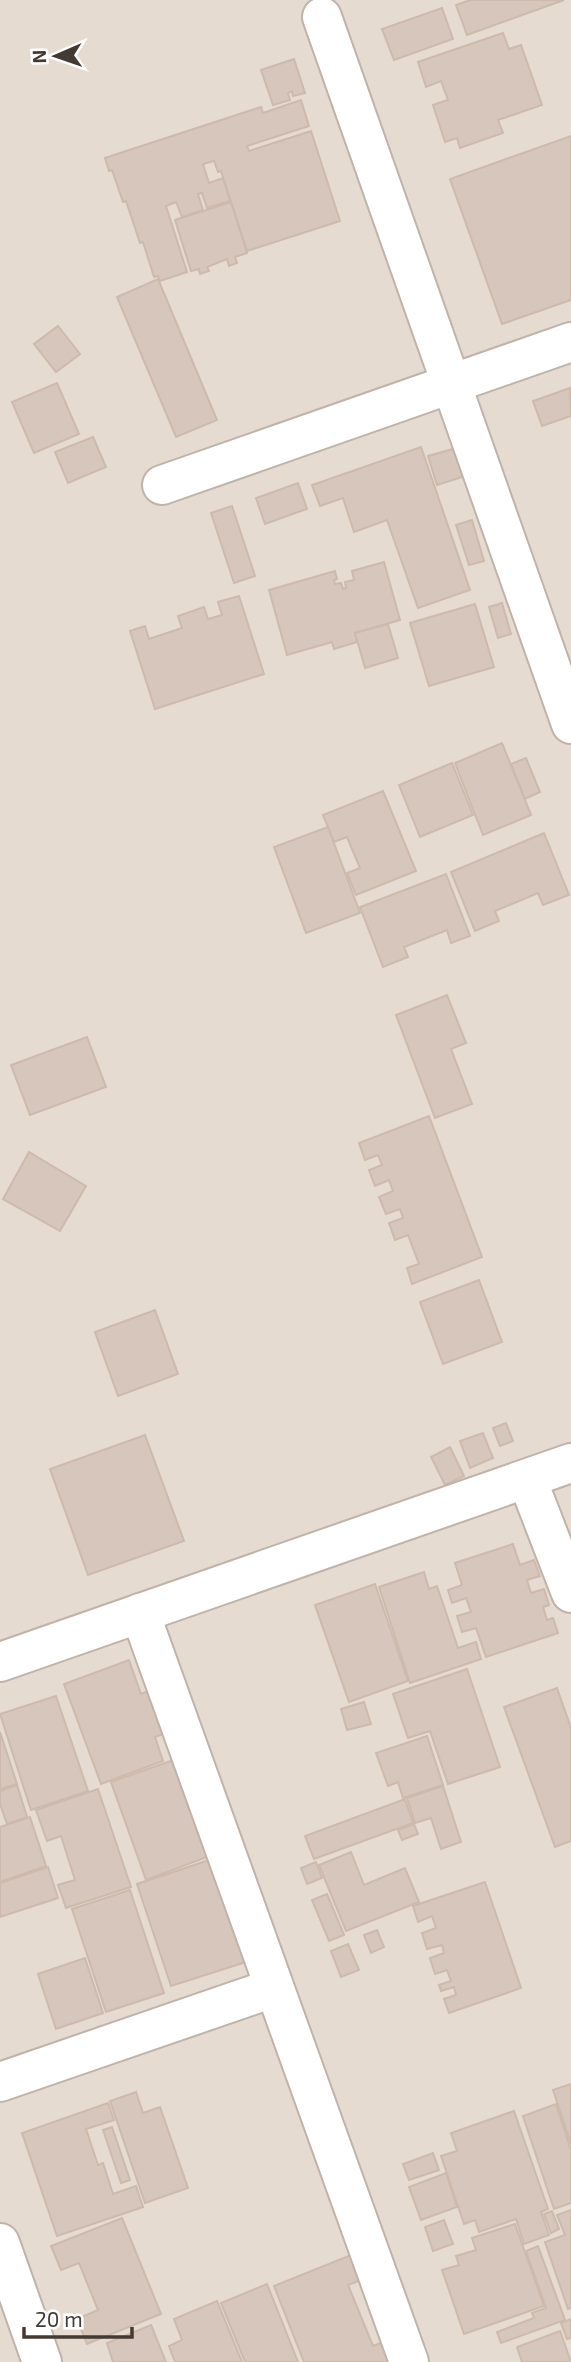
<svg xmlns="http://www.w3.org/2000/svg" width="571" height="2362" font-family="'Exo 2',sans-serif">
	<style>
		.residential { fill: #e5dbd1 }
		.building { fill: #d6c6bb; stroke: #cebaac; stroke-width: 2 }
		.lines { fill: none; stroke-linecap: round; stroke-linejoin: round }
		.street-casing { stroke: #c0b3a9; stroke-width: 42 }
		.street { stroke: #fff; stroke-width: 38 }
	</style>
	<rect width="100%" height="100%" fill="#f1eae3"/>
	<rect class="residential" x="0" y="0" width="571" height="2362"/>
	<g class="building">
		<polygon points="470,0 564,0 467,35 456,5"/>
		<polygon points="442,8 453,39 394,60 382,29"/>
		<polygon points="503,33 509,49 521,45 542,105 498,120 503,133 460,148 457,138 445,142 433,105 448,100 441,81 426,87 418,62"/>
		<polygon points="294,59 305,93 293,96 292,91 288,93 290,100 273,105 261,70"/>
		<polygon points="301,100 309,126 247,146 249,151 311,131 340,221 247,251 221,171 218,172 214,161 203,164 209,183 223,178 230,201 207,208 202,193 198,194 203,210 182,217 176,202 166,206 187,272 160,281 158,276 154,277 143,242 140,243 126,201 123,202 112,170 109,171 105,158 261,107 263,113"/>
		<polygon points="571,136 571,300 502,324 450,179"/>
		<polygon points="231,202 247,253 235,257 237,263 229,266 227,259 207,267 209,271 200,274 199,269 191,271 175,220"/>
		<polygon points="158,279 217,420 176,437 117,297"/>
		<polygon points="58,326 80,354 56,372 34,344"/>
		<polygon points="57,383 79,434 34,453 12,402"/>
		<polygon points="570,388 571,416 542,426 533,401"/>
		<polygon points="93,437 106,467 68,483 55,452"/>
		<polygon points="421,447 470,590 418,608 387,520 354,532 343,498 320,506 312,485"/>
		<polygon points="460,447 468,475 437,485 428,456"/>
		<polygon points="298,483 307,509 265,524 256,498"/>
		<polygon points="232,506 255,576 234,583 211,513"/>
		<polygon points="472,520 484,561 469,565 456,525"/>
		<polygon points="384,562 400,620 355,633 357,642 334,649 332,642 287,655 269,590 335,571 337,579 334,580 335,584 341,583 343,589 346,588 345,582 354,580 352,571"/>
		<polygon points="239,596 264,674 155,709 130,631 145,626 149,639 182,628 178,616 204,607 208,619 222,615 218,602"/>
		<polygon points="502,603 511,634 498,638 489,607"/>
		<polygon points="475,604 494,667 429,686 410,623"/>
		<polygon points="388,624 398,658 365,668 355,633"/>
		<polygon points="502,743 531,815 483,835 455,763"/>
		<polygon points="526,758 540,792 525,799 511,764"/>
		<polygon points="452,763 473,815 420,837 399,785"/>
		<polygon points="383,791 416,871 356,895 347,873 360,868 347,837 334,842 323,815"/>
		<polygon points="328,827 360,913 306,933 274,847"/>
		<polygon points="544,833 569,895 543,905 538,893 495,911 499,921 475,931 451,872"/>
		<polygon points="446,874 470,936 451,943 447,930 404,947 408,957 383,967 360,907"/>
		<polygon points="447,995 466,1043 451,1049 472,1104 435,1118 396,1015"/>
		<polygon points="87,1037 106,1087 30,1115 11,1065"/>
		<polygon points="429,1116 482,1257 412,1284 407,1268 419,1264 408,1235 395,1240 389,1223 403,1218 400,1209 386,1214 379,1197 393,1191 389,1180 375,1186 369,1170 382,1165 378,1155 365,1160 359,1143"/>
		<polygon points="29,1152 86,1186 60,1231 3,1199"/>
		<polygon points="479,1280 502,1342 443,1364 420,1302"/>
		<polygon points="155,1310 178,1374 118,1396 95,1332"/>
		<polygon points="506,1423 513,1441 500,1446 493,1428"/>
		<polygon points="483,1433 493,1458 470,1468 460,1441"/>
		<polygon points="145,1435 184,1541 88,1575 50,1469"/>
		<polygon points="450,1447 464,1476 445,1485 431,1457"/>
		<polygon points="513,1544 520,1565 534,1560 540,1576 527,1580 531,1593 544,1589 549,1605 543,1607 547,1620 553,1618 558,1633 486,1657 476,1628 462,1632 457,1616 471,1612 466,1598 452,1603 448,1590 462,1585 455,1563"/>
		<polygon points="424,1572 429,1589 437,1586 458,1648 476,1642 481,1659 410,1683 379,1587"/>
		<polygon points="375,1584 408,1681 349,1702 315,1605"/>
		<polygon points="129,1660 141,1694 156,1688 171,1731 155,1737 163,1761 101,1784 64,1684"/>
		<polygon points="467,1669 500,1767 448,1784 430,1731 408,1738 393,1694"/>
		<polygon points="557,1688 571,1728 571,1841 555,1847 504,1707"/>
		<polygon points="56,1696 88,1791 31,1810 0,1714"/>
		<polygon points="364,1702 371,1724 347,1730 341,1709"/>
		<polygon points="0,1732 17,1784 0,1789"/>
		<polygon points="427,1736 443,1785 403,1798 398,1782 388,1786 376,1753"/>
		<polygon points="179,1758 215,1854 146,1880 111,1782"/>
		<polygon points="17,1785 27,1817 7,1824 0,1804 0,1791"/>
		<polygon points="443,1786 461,1842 441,1849 431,1818 415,1823 407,1798"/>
		<polygon points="98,1789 131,1887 66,1908 58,1885 75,1880 61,1836 47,1841 36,1810"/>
		<polygon points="405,1799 413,1823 314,1859 305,1836"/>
		<polygon points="30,1817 46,1866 0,1882 0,1827"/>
		<polygon points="414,1824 418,1834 402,1840 398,1830"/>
		<polygon points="351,1852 364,1885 405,1868 419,1902 346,1931 319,1865"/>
		<polygon points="215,1858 249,1961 171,1986 137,1884"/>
		<polygon points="316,1862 322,1878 307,1884 301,1868"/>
		<polygon points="48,1867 58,1898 0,1917 0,1883"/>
		<polygon points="485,1882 521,1988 449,2013 444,1999 456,1995 454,1987 441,1991 439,1985 451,1981 447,1970 435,1974 430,1958 444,1953 442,1945 427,1949 422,1933 436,1928 432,1916 418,1922 413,1906"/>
		<polygon points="130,1890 164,1993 106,2012 72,1909"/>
		<polygon points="327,1894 344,1935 329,1941 312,1900"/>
		<polygon points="377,1930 384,1947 371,1953 364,1935"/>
		<polygon points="348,1944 359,1970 341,1977 331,1951"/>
		<polygon points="85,1958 103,2013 56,2029 38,1974"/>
		<polygon points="571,2084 571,2144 553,2090"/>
		<polygon points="136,2092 143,2113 160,2107 188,2188 145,2203 110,2101"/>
		<polygon points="108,2103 114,2120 86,2129 98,2165 103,2163 113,2194 136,2186 143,2207 57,2236 22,2133"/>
		<polygon points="556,2104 571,2150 571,2203 554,2209 523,2116"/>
		<polygon points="514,2111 548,2209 541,2212 549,2235 524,2244 516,2219 479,2232 475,2220 464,2224 441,2156 457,2151 451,2133"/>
		<polygon points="112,2127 130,2180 121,2183 103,2130"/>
		<polygon points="433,2153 439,2170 409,2180 403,2164"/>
		<polygon points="446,2173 457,2207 421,2220 409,2187"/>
		<polygon points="571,2210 571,2308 568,2309 545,2242 565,2235 557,2215"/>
		<polygon points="552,2211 559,2229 551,2233 544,2214"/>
		<polygon points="122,2218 161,2314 87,2344 77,2319 98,2310 79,2263 61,2270 51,2246"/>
		<polygon points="444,2220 453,2244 433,2251 425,2227"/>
		<polygon points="515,2224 544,2306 464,2334 442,2270 459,2265 456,2256 476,2250 472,2238"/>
		<polygon points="538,2246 565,2320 501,2343 497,2332 534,2318 532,2313 546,2308 526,2251"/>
		<polygon points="351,2255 361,2280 348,2285 373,2346 385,2341 392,2362 304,2362 274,2286"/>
		<polygon points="267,2284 298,2362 245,2362 221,2303"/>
		<polygon points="217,2301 242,2362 175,2362 169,2346 182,2340 174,2319"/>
		<polygon points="571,2319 571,2338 567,2339 561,2323"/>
		<polygon points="151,2325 166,2362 113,2362 107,2343"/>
		<polygon points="560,2331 571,2362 522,2362 517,2347"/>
	</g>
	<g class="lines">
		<defs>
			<g id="street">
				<polyline points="322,17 571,724"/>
				<polyline points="162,485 571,342"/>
				<polyline points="527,1479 571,1593"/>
				<polyline points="140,1613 409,2362"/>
				<polyline points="0,1662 571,1463"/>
				<polyline points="0,2082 273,1988"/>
				<polyline points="0,2243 42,2362"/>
			</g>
		</defs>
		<use href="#street" class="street-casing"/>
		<use href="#street" class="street"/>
	</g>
	<g transform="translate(56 56) rotate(268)" stroke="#ffffff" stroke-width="5" paint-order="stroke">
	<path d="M0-5L12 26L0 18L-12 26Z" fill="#433a33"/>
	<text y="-10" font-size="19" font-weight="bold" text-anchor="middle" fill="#433a33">N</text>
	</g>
	<path d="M24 2327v10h108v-10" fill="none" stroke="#433a33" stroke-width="3.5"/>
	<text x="35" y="2327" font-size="21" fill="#433a33" stroke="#ffffff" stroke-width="5" paint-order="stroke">20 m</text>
</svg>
